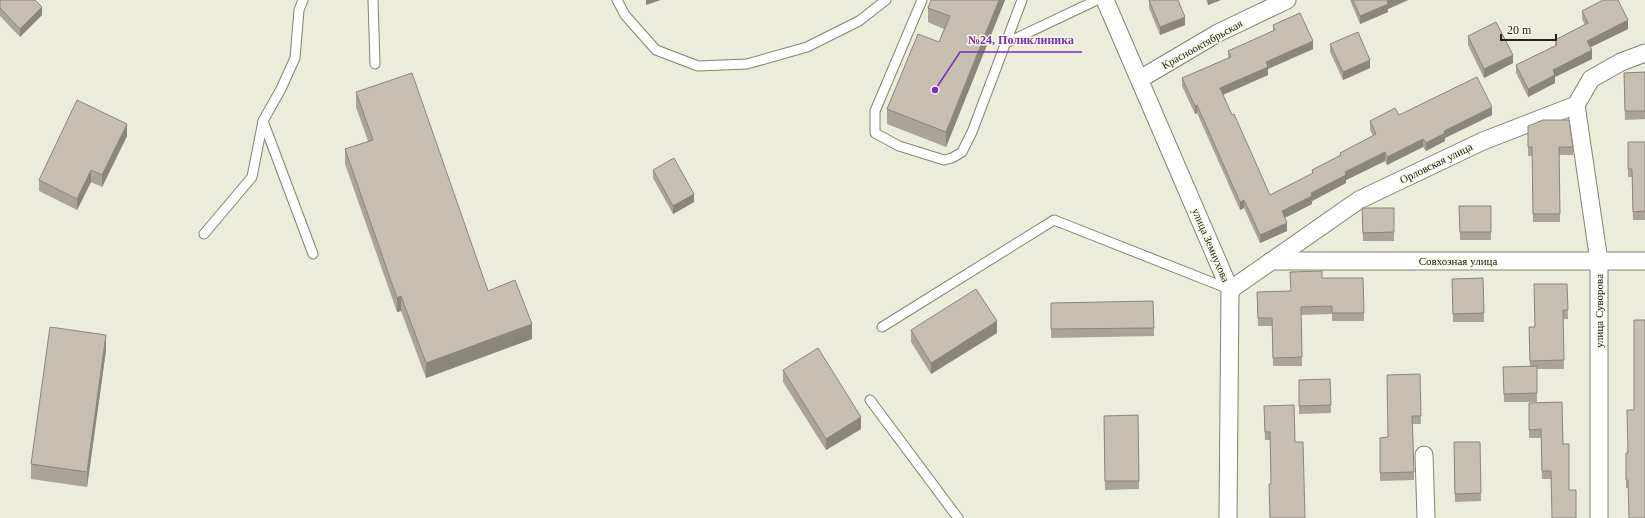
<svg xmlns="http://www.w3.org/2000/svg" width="1645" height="518" font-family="Georgia,serif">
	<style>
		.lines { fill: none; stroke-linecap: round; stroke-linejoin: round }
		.lane-casing { stroke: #838373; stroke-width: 11 }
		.street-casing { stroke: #838373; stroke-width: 19 }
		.lane { stroke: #fff; stroke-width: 9 }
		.street { stroke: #fff; stroke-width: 17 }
		.wall { fill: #aaa496 }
		.shaded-wall { fill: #8b867a }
		.building { fill: #c6bfaf; stroke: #8b867a }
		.labels { text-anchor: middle; stroke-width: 3; stroke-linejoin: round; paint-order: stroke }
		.street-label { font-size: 11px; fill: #22221b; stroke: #fafae8 }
		.leader { fill: none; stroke: #7b2cbf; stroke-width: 1.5 }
		.callout-dot { fill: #7b2cbf; stroke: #fafae8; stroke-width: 1.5 }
		.callout-label { font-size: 12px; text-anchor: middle; font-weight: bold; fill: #7b2cbf; stroke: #fafae8; stroke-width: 3; stroke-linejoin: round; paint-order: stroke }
	</style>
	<rect width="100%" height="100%" fill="#ececda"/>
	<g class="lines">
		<defs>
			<g id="lane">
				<polyline points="373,0 375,64"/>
				<polyline points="617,0 625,15 656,50 698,66 747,64 807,47 859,21 886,0"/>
				<polyline points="922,0 875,111 875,133 899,146 944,160 952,158 962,152 972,132 1022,0"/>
				<polyline points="1004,44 1097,0"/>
				<polyline points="263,121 313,254"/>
				<polyline points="204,234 252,177 263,121 281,89 295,58 299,10 303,0"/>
				<polyline points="882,327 1054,220 1229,289"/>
				<polyline points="870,400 958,518"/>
			</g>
			<g id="street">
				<polyline points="1105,0 1230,290 1228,518"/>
				<polyline points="1140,79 1218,33 1287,0"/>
				<polyline points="1576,105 1599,261 1599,518"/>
				<polyline points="1271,261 1645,261"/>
				<polyline points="1230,290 1359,200 1483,141 1576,105 1591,79 1621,62 1645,53"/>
				<polyline points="1424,455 1426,518"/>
			</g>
		</defs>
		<use href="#lane" class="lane-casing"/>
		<use href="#street" class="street-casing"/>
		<use href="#lane" class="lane"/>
		<use href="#street" class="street"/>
	</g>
	<g class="wall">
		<polygon points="0,0 42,15 20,37 0,16"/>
		<polygon points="931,0 1005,0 946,147 887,124 887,109 939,42 944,29 928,22 928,8"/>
		<polygon points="1149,0 1185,25 1160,35 1149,8"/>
		<polygon points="1206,0 1221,0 1208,5"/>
		<polygon points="1350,0 1408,0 1388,9 1388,12 1360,24"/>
		<polygon points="1582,11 1628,29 1591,47 1592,59 1555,77 1555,83 1528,97 1516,73 1516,65 1555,46 1555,40 1585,25 1582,19"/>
		<polygon points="1273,25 1313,49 1268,69 1268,75 1223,95 1232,115 1270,195 1312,174 1312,170 1340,156 1340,153 1373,136 1370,130 1370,121 1399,115 1492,115 1445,138 1445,141 1426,151 1423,147 1387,165 1385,161 1346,180 1346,183 1312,201 1312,204 1285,218 1287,231 1260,243 1244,208 1240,210 1197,113 1195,114 1182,86 1182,78 1228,58 1228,51 1273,31"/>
		<polygon points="1468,36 1513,63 1484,78 1468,45"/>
		<polygon points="1330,44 1370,68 1343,80 1330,52"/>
		<polygon points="1645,72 1645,119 1625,120 1624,73"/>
		<polygon points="356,92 488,291 532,339 426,378 401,311 397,312 345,164 345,149 368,141 356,107"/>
		<polygon points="1528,126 1573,147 1573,155 1559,155 1560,222 1533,222 1532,156 1528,156"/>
		<polygon points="127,136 102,187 91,182 77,210 39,191 39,180"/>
		<polygon points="1628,142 1645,142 1645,220 1633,220 1632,177 1628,177"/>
		<polygon points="653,170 694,202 673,214 653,178"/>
		<polygon points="1459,206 1491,206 1491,240 1460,240"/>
		<polygon points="1362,208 1394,232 1394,241 1363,241"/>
		<polygon points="1322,278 1364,313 1364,321 1332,321 1332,314 1301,315 1302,366 1273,366 1272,326 1258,326 1257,292 1291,291"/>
		<polygon points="1483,278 1484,322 1453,322 1452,279"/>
		<polygon points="1567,284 1568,319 1563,319 1564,369 1537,369 1537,402 1504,402 1503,367 1530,367 1529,327 1535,327"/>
		<polygon points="1153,301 1154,336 1051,338 1051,303"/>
		<polygon points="911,330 997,333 931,374 911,342"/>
		<polygon points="106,350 87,487 31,479 31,464"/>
		<polygon points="783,370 861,429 826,450 783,382"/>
		<polygon points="1420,374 1421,424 1413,424 1414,480 1380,481 1380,438 1388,437"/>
		<polygon points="1330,379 1331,413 1299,414 1299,380"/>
		<polygon points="1529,403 1563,444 1569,490 1551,479 1542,479 1541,438 1529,438"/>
		<polygon points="1264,406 1295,442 1271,484 1270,440 1265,440"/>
		<polygon points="1634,410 1628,488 1626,488 1626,453 1627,453"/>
		<polygon points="1138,415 1139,489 1105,490 1104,416"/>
		<polygon points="1454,442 1480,442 1481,501 1455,502"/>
	</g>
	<g class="shaded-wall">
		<polygon points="646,0 661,0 646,5"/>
		<polygon points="999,0 1005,0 946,147 946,132"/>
		<polygon points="1208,0 1221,0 1208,5"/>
		<polygon points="1389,0 1408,0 1388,9 1388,12 1360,24 1360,16"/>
		<polygon points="42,7 42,15 20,37 20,29"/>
		<polygon points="1185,17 1185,25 1160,35 1160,27"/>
		<polygon points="1628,20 1628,29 1587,49 1587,41"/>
		<polygon points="1313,41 1313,49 1268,69 1268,75 1220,96 1220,88 1266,62"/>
		<polygon points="1592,50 1592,59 1555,77 1555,83 1528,97 1528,89 1553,70"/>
		<polygon points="1513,55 1513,63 1484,78 1484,69"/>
		<polygon points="1370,60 1370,68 1343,80 1343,72"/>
		<polygon points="1197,105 1197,113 1195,114 1195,106"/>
		<polygon points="1492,107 1492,115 1445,138 1445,141 1426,151 1426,143 1444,131"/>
		<polygon points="127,124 127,136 102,187 102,175"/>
		<polygon points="1423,139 1423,147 1387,165 1387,157"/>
		<polygon points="1385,152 1385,161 1346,180 1346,183 1312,201 1312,204 1282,219 1282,211 1345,172"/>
		<polygon points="91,170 91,182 77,210 77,199"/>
		<polygon points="694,194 694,202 673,214 673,206"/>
		<polygon points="1244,200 1244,208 1240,210 1240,202"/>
		<polygon points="1287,223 1287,231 1260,243 1260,235"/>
		<polygon points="401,296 401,311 397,312 397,298"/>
		<polygon points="997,321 997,333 931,374 931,363"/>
		<polygon points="532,324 532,339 426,378 426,363"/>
		<polygon points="106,335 106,350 87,487 87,472"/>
		<polygon points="861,417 861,429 826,450 826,439"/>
	</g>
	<g class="building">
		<polygon points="0,0 35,0 42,7 20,29 0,8"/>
		<polygon points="931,0 999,0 946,132 887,109 918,34 939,42 950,16 928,8"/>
		<polygon points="1149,0 1178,0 1185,17 1160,27"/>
		<polygon points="1353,0 1389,0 1387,1 1388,4 1360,16"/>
		<polygon points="1603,0 1618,0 1628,20 1587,41 1592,50 1553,70 1555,75 1528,89 1516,65 1557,45 1555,40 1588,23 1582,11"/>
		<polygon points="1300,13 1313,41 1266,62 1268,67 1220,88 1232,115 1234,114 1270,195 1313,173 1312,170 1341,155 1340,153 1376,134 1370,121 1395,108 1399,115 1477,77 1492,107 1444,131 1445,133 1426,143 1423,139 1387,157 1385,152 1345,172 1346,175 1311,193 1312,196 1282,211 1287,223 1260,235 1244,200 1240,202 1197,105 1195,106 1182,78 1231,57 1228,51 1275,30 1273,25"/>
		<polygon points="1496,22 1513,55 1484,69 1468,36"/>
		<polygon points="1358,32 1370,60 1343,72 1330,44"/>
		<polygon points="1645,72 1645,111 1625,111 1624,73"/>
		<polygon points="412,73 488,291 515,280 532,324 426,363 401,296 397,298 345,149 373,140 356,92"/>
		<polygon points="77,100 127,124 102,175 91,170 77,199 39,180"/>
		<polygon points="1543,120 1569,120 1573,147 1559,147 1560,214 1533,214 1532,147 1528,147 1528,126"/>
		<polygon points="1628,142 1645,142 1645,211 1633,212 1632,169 1628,169"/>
		<polygon points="674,158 694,194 673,206 653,170"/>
		<polygon points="1459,206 1491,206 1491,232 1460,232"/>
		<polygon points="1362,208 1394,208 1394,232 1363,233"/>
		<polygon points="1322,271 1322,278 1363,278 1364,313 1332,313 1332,306 1301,307 1302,357 1273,358 1272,318 1258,318 1257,292 1291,291 1290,272"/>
		<polygon points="1483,278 1484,313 1453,314 1452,279"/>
		<polygon points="1534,284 1567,284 1568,310 1563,310 1564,360 1530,361 1529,327 1535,327"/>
		<polygon points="976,289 997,321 931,363 911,330"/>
		<polygon points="1153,301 1154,328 1051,329 1051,303"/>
		<polygon points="1634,320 1645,320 1645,518 1629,518 1628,480 1626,480 1626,453 1628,453 1627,410 1634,410"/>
		<polygon points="50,327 106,335 87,472 31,464"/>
		<polygon points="818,348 861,417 826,439 783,370"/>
		<polygon points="1537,366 1537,393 1504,394 1503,367"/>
		<polygon points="1420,374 1421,416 1412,416 1414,472 1380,473 1380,438 1388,437 1387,375"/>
		<polygon points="1330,379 1331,405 1299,406 1299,380"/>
		<polygon points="1562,402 1563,444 1569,444 1569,490 1576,490 1576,518 1552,518 1551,471 1542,471 1541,429 1529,430 1529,403"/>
		<polygon points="1294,405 1295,442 1303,442 1305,518 1270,518 1269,484 1271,484 1270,432 1265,432 1264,406"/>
		<polygon points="1138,415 1139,481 1105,481 1104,416"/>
		<polygon points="1454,442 1480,442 1481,493 1455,494"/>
	</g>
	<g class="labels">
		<g class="street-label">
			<text transform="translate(1202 44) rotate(-29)" y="4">Краснооктябрьская</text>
			<text transform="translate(1436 163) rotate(-26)" y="4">Орловская улица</text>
			<text transform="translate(1211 245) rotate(67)" y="4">улица Земнухова</text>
			<text x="1458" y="265">Совхозная улица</text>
			<text transform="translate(1599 311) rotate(-90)" y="4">улица Суворова</text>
		</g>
	</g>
	<path class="leader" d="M935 90L960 52H1082"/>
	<circle class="callout-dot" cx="935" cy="90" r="4"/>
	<g class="callout-label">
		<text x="1021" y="44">№24, Поликлиника</text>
	</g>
	<path d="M1501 34v6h55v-6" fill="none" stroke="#22221b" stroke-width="2"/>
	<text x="1507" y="34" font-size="12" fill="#22221b" stroke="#fafae8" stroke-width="3" paint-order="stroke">20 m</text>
</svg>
